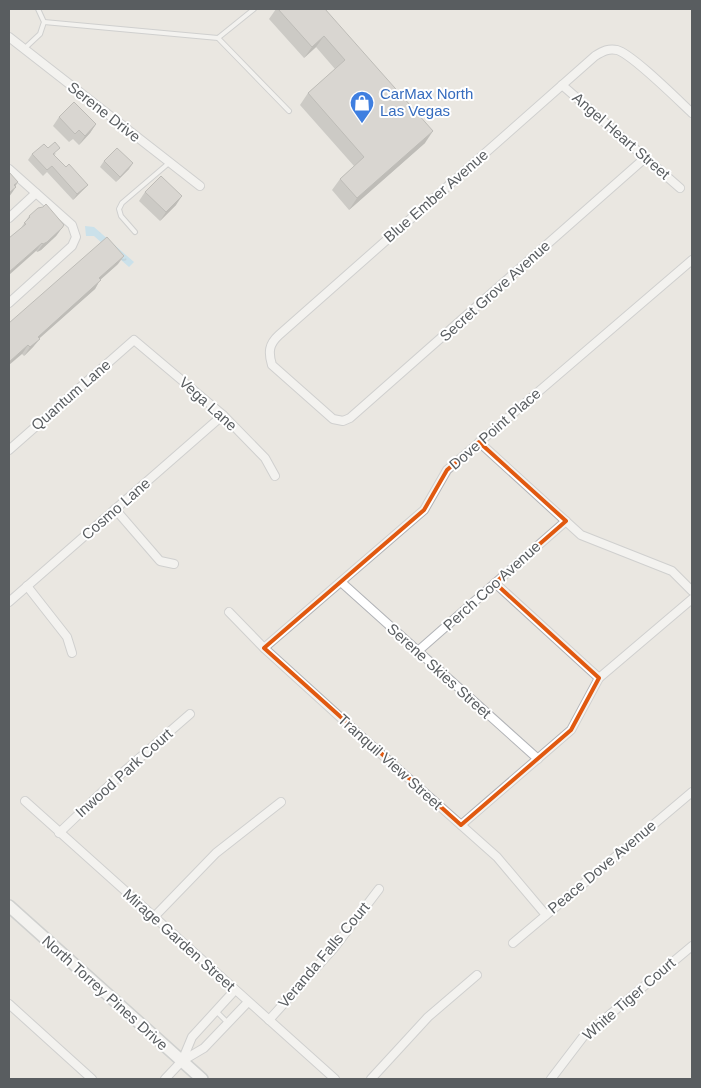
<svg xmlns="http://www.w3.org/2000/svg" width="701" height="1088" font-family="Helvetica,sans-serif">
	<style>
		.water { fill: url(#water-ripples) }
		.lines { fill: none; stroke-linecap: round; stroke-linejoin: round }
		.lane-casing { stroke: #b1b3b7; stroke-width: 6 }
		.street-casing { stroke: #b1b3b7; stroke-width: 10 }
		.secondary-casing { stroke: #b0b4b7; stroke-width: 14 }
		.lane { stroke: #fff; stroke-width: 4 }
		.street { stroke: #fff; stroke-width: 8 }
		.secondary { stroke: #fff; stroke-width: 11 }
		.wall { fill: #a9a7a3 }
		.shaded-wall { fill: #8a8884 }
		.building { fill: #c5c2bd; stroke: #8a8884 }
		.marked { fill: none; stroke: #e15910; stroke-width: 4; stroke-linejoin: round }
		.labels { text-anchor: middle; stroke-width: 4; stroke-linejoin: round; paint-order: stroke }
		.shop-label { font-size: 15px; fill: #366cbe; stroke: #fff; text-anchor: start }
		.street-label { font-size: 15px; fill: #595d60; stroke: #fff }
	</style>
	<defs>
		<pattern id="water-ripples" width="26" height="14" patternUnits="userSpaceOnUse" patternTransform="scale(1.25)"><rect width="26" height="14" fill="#a7d9f3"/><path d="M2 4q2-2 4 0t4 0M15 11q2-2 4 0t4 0" fill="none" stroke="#8bb3c8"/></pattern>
	</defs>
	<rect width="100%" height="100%" fill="#eae7e1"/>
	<polygon class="water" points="85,226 94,227 134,262 129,267 94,236 86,236"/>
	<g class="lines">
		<defs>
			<g id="lane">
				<polyline points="44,22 218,38 254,9"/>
				<polyline points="218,38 289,111"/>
				<polyline points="24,49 40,34 44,22 38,9"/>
				<polyline points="135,232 121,216 119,209 122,203 170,162"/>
				<polyline points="216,1011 228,1023"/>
			</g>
			<g id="street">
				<polyline points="9,37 200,186"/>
				<polyline points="562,85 680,188"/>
				<path d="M 645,158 L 350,418 L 343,421 L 333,419 L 272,365 C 268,352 269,344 279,335 L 595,56 C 603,51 609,48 617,50 C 632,54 678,100 692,113"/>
				<polyline points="9,169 72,225 76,237 72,246 9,303"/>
				<polyline points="9,218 36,193"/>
				<polyline points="479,442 581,535 672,571 692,591"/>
				<polyline points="9,450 134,340 223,415 265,458 275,476"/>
				<polyline points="115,509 160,561 174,564"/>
				<polyline points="341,582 538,759"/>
				<polyline points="495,583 599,678"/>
				<polyline points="27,586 67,637 72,653"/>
				<polyline points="9,602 223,415"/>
				<polyline points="229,612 264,648 362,737 497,857 546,915"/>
				<polyline points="264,648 424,510 447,470 692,260"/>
				<polyline points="418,651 566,521"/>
				<polyline points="25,801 335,1079"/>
				<polyline points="461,825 571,730 599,678 692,599"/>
				<polyline points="59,833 121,774 190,714"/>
				<polyline points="154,917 216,853 281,802"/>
				<polyline points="513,943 692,792"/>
				<polyline points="9,1004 92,1079"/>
				<polyline points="269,1020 334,948 379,889"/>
				<polyline points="182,1061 204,1048 248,1002"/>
				<polyline points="165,1079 182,1061 192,1037 235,990"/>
				<polyline points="371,1079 428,1017 477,975"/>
				<polyline points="551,1079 583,1037 692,946"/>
			</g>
			<polyline id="secondary" points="9,906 202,1079"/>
		</defs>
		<use href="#lane" class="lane-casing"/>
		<use href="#street" class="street-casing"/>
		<use href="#secondary" class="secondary-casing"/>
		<use href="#lane" class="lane"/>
		<use href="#street" class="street"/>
		<use href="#secondary" class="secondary"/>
	</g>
	<g class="wall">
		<polygon points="276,9 325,9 425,143 349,210 332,190 340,179 354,166 300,105 308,93 335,69 316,47 304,58 269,19"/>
		<polygon points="59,117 96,124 90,133 79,145 73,139 69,142 53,126"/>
		<polygon points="48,148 56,154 54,155 66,167 88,185 73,200 47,172 43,176 28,160 32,154"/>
		<polygon points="104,161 129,169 116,182 100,167"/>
		<polygon points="145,192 176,205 160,221 139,201"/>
		<polygon points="29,216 64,225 56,236 41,250 37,252 21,228"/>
		<polygon points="118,264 100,280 95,289 39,338 33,347 24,356 22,354 9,323"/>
	</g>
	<g class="shaded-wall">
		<polygon points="324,36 316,47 304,58 312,47"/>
		<polygon points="96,124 90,133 79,145 85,136"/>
		<polygon points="433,131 425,143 349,210 357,198"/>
		<polygon points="133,163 129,169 116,182 120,177"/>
		<polygon points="18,182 13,190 16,187 9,197 9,193 14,185"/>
		<polygon points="88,185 73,200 77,194"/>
		<polygon points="182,196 176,205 160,221 166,212"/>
		<polygon points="62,228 56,236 41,250 37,252 43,244"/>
		<polygon points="42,243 36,251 9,275 9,272"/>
		<polygon points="124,256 118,264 100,280 95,289 32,345 38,337 99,278"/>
		<polygon points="40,339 33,347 24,356 30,347"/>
		<polygon points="28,345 22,354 9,365 9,362"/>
	</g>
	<g class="building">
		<polygon points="278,9 325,9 433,131 357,198 340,179 364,157 308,93 345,60 324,36 312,47"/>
		<polygon points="74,102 96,124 85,136 79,130 75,134 59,117"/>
		<polygon points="55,142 60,148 53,154 66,167 69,164 88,185 77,194 52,166 47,170 32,154 44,144 48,148"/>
		<polygon points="117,148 133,163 120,177 104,161"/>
		<polygon points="9,172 18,182 14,185 16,187 9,193"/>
		<polygon points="161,176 182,196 166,212 145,192"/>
		<polygon points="46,204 64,225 62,228 47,242 43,244 42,243 9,272 9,238 26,224 24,223 30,217 29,216 38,208 43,207"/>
		<polygon points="107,237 124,256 99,278 101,280 38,337 40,339 30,347 28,345 9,362 9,323"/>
	</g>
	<path d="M0 0H701V1088H0ZM 479,442 L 566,521 L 495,583 L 599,678 L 571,730 L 461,825 L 264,648 L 424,510 L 447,470 Z" fill="#eae7e1" fill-opacity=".55" fill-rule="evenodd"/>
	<path class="marked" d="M 479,442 L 566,521 L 495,583 L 599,678 L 571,730 L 461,825 L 264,648 L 424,510 L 447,470 Z"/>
	<defs>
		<symbol id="shop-pin" viewBox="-11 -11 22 30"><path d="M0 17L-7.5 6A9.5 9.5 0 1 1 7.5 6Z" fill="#3f7fe0" stroke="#fff"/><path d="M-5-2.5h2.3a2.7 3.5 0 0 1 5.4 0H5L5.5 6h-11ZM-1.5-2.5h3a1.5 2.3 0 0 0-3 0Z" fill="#fff"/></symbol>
	</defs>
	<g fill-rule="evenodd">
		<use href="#shop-pin" x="348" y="89" width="28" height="38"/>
	</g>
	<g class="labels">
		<g class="shop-label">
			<text x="380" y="99">CarMax North<tspan x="380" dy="17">Las Vegas</tspan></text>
		</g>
		<g class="street-label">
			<text transform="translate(104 112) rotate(38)" y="5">Serene Drive</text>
			<text transform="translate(621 136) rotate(41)" y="5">Angel Heart Street</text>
			<text transform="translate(436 196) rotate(-41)" y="5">Blue Ember Avenue</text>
			<text transform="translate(495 291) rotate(-42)" y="5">Secret Grove Avenue</text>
			<text transform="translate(71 395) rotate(-41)" y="5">Quantum Lane</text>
			<text transform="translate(208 404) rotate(42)" y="5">Vega Lane</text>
			<text transform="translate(495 429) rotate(-41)" y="5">Dove Point Place</text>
			<text transform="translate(116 509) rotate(-41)" y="5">Cosmo Lane</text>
			<text transform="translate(492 586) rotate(-42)" y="5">Perch Coo Avenue</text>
			<text transform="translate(439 671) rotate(42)" y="5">Serene Skies Street</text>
			<text transform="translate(390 762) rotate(42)" y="5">Tranquil View Street</text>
			<text transform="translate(124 773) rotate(-42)" y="5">Inwood Park Court</text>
			<text transform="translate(602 867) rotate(-40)" y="5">Peace Dove Avenue</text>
			<text transform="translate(179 940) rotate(42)" y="5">Mirage Garden Street</text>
			<text transform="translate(324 955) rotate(-50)" y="5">Veranda Falls Court</text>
			<text transform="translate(105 993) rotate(42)" y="5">North Torrey Pines Drive</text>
			<text transform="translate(629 999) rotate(-41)" y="5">White Tiger Court</text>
		</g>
	</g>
	<rect width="701" height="1088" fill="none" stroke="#595d60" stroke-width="20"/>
</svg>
